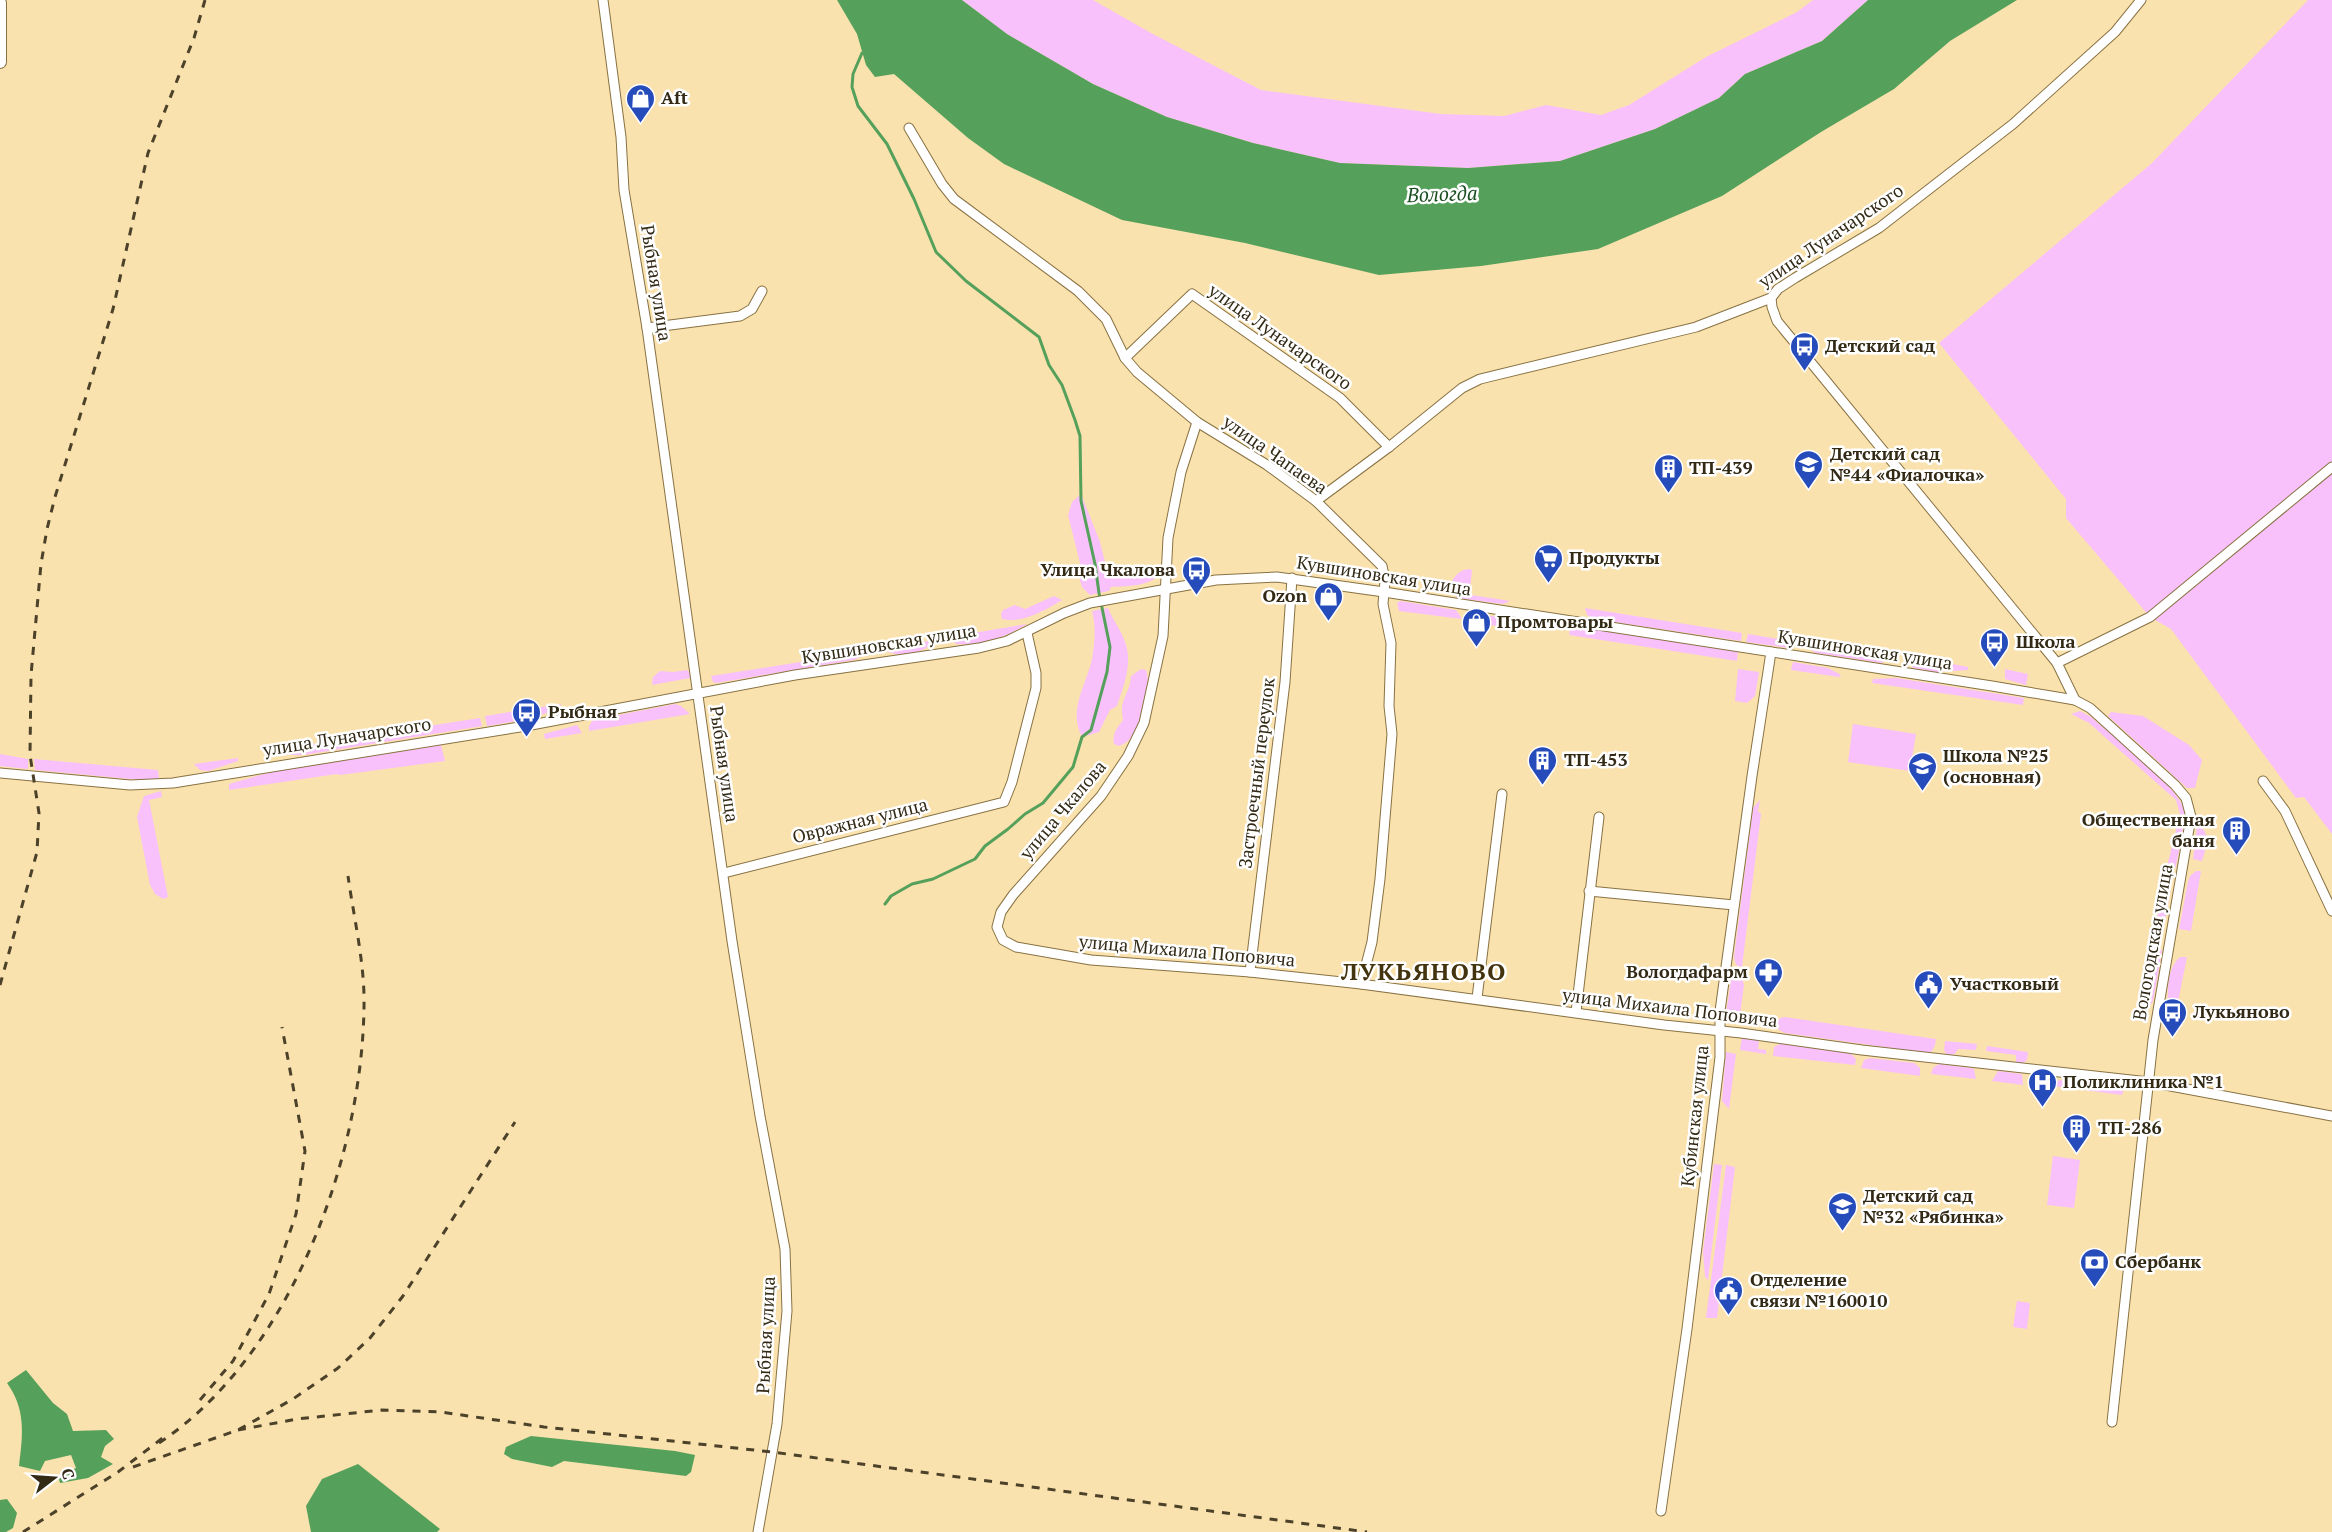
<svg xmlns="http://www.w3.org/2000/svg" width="2332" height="1532" font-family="'PT Serif',serif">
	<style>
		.green { fill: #f9c1fb }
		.water { fill: #55a05b }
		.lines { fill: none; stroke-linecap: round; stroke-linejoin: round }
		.stream { stroke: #55a05b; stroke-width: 3 }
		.minor-casing { stroke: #887242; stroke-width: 11 }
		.secondary-casing { stroke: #887242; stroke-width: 14 }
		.minor { stroke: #fff; stroke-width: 9 }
		.secondary { stroke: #fff; stroke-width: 12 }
		.rail { stroke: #4c4129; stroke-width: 3; stroke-dasharray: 8 8; stroke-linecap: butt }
		.labels { text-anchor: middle; stroke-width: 5; stroke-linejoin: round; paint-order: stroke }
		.poi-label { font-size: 18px; font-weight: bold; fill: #332a16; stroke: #fff; text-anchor: start }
		.street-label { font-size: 18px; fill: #332a16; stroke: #fff }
		.water-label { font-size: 20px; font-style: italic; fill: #1a4e20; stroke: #fff }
		.district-label { font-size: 24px; font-weight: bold; letter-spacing: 1.5px; fill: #43330e; stroke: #fff }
	</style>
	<rect width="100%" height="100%" fill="#fae2af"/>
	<g class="green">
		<polygon points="962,0 1093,0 1151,33 1261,90 1441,114 1504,116 1546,105 1601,115 1629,105 1706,57 1797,12 1813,0 1868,0 1822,41 1745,74 1719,98 1655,129 1560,161 1468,168 1340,163 1253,143 1167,117 1093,84 1007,34"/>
		<polygon points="2308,0 2332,0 2332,834 2304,797 2296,798 2171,629 2150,617 2066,518 2066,499 1939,343 2152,163"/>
		<path d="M 1081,494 L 1100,542 L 1109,578 L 1139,570 L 1149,572 L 1159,564 L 1162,567 C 1159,587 1127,586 1111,587 L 1109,591 L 1090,595 L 1082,587 L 1079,577 L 1080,563 L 1068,515 L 1072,502 Z"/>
		<path d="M 1468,569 L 1472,570 L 1470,589 L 1451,586 C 1452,578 1459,570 1468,569 Z"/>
		<polygon points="1452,592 1510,601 1503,604 1457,598"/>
		<path d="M 1054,596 L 1062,600 C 1046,610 1022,624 1002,619 L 1001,614 L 1003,610 L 1015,605 L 1025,609 Z"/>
		<polygon points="1400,601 1456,610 1462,619 1399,611 1397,603"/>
		<path d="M 1108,608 C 1113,620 1121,630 1125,642 C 1133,663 1124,686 1117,706 L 1110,710 L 1099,732 L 1082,737 C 1068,709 1086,686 1092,659 C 1095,643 1096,627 1092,611 Z"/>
		<polygon points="1585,608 1742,633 1741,641 1594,619 1587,615"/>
		<path d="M 1479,615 C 1491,616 1506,615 1510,628 L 1471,622 L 1472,618 Z"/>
		<path d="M 1027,624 C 1006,637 980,646 956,644 L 949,637 Z"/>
		<polygon points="1570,626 1738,651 1737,661 1569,635"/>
		<polygon points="1748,634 1790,641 1789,648 1746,642"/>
		<path d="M 934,640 C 927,654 895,659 883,649 Z"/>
		<polygon points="1807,643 1891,655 1882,663 1816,653 1809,649"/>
		<polygon points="865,652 863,656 854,660 716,683 713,682 711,676"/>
		<polygon points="1910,656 1968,667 1968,670 1936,672 1913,668 1908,657"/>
		<polygon points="1793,662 1828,668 1841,675 1839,677 1791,670"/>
		<path d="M 1141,669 L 1146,670 C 1153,689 1141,740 1119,746 L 1114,744 C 1112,733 1117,728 1123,720 C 1119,697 1129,697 1131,676 Z"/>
		<polygon points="1738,669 1759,672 1755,696 1747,703 1735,701"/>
		<polygon points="2005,669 2028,674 2026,685 2005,679"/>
		<polygon points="687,670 690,673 690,678 652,685 653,677 660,671 673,672"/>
		<polygon points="1896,678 2024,698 2023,705 1872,683 1873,679"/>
		<polygon points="561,704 560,708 530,719 487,726 485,716"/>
		<polygon points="675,704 681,706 690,714 589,731 589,726 593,720"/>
		<path d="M 2080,711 L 2091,717 C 2110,734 2183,790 2184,811 C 2185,826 2179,851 2176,866 L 2171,873 L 2165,875 L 2180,814 L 2176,800 L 2089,723 L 2071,714 Z"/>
		<polygon points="2111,712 2143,716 2189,745 2202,760 2195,788 2187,788 2108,716"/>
		<polygon points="480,718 482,726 304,755 269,755 267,751"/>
		<polygon points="1853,724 1916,734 1910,771 1848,762"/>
		<polygon points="577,725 582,733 545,739 544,734"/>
		<polygon points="441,745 445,761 340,775 337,774 229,790 229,784 271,772"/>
		<polygon points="0,754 28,759 28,769 0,766"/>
		<polygon points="238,758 238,761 208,771 200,770 194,764"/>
		<polygon points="34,759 158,770 159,779 130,779 35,770"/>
		<polygon points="161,791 162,797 149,800 168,897 163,899 155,894 150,885 137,817 144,796"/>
		<polygon points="1760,800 1758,811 1761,814 1742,967 1736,965 1734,957 1753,808"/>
		<polygon points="2197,826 2204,830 2208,841 2202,861 2193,859"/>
		<polygon points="2196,871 2201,871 2191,931 2179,929 2188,882 2190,876"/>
		<polygon points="2164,881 2171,888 2164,926 2156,925"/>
		<polygon points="2153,944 2157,944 2162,951 2153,1001 2149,1007 2143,1008"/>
		<path d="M 2180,957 L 2187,957 L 2175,1017 L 2168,1015 C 2168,997 2165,970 2180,957 Z"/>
		<polygon points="1741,975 1744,985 1740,1015 1726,1013 1731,980 1733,977"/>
		<polygon points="1785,1017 1936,1039 1935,1045 1932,1051 1927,1053 1785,1033 1779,1030 1777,1022 1780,1018"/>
		<polygon points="1742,1037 1759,1040 1758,1049 1766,1050 1766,1054 1740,1050"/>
		<polygon points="1945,1041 1977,1044 1976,1050 1958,1049 1955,1054 1947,1055 1944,1050"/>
		<polygon points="1782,1043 1850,1053 1856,1059 1855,1065 1773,1056 1774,1047"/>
		<polygon points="1987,1046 2028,1052 2027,1060 2022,1064 2016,1063 2016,1055 1986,1051"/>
		<polygon points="1726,1052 1736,1054 1729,1109 1722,1101"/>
		<polygon points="1870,1058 1914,1063 1920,1068 1920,1076 1861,1068 1864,1060"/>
		<polygon points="1939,1064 1971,1068 1974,1069 1976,1079 1931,1074 1933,1068"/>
		<polygon points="1998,1071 2022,1074 2023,1085 1992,1081"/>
		<polygon points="2066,1079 2124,1088 2122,1095 2053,1086 2057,1081"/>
		<polygon points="2053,1156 2080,1160 2074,1208 2047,1205"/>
		<polygon points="1714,1164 1722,1165 1708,1280 1705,1277 1703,1252"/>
		<polygon points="1726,1165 1735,1167 1717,1318 1706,1318"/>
		<polygon points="2017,1301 2030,1303 2027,1329 2013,1327"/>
	</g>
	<g class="water">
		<polygon points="837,0 962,0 1007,34 1093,84 1167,117 1253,143 1340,163 1468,168 1560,161 1655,129 1719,98 1745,74 1822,41 1868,0 2017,0 1950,41 1894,89 1821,132 1722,196 1598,249 1481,266 1379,275 1245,243 1122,220 1004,164 968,138 894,74 875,77 866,65 857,34"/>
		<path d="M 26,1370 L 53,1403 L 67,1414 L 73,1431 L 106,1430 L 114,1439 L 105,1446 L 101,1457 L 113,1464 L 88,1478 L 60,1483 L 58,1476 L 76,1468 L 71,1455 L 45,1461 L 40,1471 L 19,1466 C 23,1435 26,1409 7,1383 Z"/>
		<polygon points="531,1436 675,1451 695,1455 691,1472 686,1476 564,1461 552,1467 512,1459 504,1454 506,1447"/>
		<polygon points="358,1464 440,1529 437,1532 311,1532 306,1506 322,1479"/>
		<polygon points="7,1499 17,1513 13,1528 6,1532 0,1532 0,1500"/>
	</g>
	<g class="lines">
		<polyline class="stream" points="862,53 853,74 852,87 858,106 887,144 914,199 936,252 966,281 1039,337 1049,365 1062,385 1075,420 1080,436 1081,501 1095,564 1099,593 1110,647 1107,672 1091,730 1082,737 1073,767 1043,803 1025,814 1008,829 985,846 975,859 933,879 912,884 891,896 885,904"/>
		<defs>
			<g id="minor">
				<polyline points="603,0 621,137 624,190 647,328 732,941 760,1116 785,1249 787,1311 777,1424 758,1532"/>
				<polyline points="909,128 942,184 954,199 1078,291 1106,319 1125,358 1137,372 1197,422 1267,465 1316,501 1382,566 1385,580 1383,604 1391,643 1389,706 1392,734 1380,879 1372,942 1361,984"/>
				<polyline points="1771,298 1772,307 1777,321 2057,663 2075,700"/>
				<polyline points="647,328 740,316 752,309 762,291"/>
				<polyline points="1125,358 1192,294 1340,398 1389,447"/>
				<polyline points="1197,422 1181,472 1168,538 1163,636 1144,723 1128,756 1101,796 1013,895 1001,912 997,927 1003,940 1016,947 1091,960 1250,972 1361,984 1664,1025 1741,1033 1862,1050 2149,1082 2332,1116"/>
				<polyline points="1316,501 1389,447 1462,388 1480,379 1696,327 1771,298 1778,289 1795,278 1879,228 2013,124 2115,32 2141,0"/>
				<polyline points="2057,663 2150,617 2332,467"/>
				<polyline points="0,773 130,785 173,783 526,726 795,675 979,648 1007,641 1064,613 1090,603 1216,580 1277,577 1384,592 1992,686 2075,700 2090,708 2175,785 2186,798 2191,817 2153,1040 2112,1422"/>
				<polyline points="2263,781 2285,811 2332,911"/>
				<polyline points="724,873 1004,802 1012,782 1036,688 1036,673 1027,633"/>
				<polyline points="1589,891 1734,905"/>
				<polyline points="1250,972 1285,682 1292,578"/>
				<polyline points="1477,998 1502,794"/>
				<polyline points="1576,1012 1599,817"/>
				<polyline points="1661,1511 1687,1329 1720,1057 1720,1011 1752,776 1771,652"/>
			</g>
			<polyline id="secondary" points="0,3 0,62"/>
		</defs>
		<use href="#minor" class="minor-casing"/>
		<use href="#secondary" class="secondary-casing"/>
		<use href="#minor" class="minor"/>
		<use href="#secondary" class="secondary"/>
		<g class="rail">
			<polyline points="0,985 37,852 39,813 30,755 31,675 41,564 47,529 55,497 113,309 148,153 194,38 205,0"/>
			<polyline points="200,1400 233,1361 269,1294 296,1214 305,1151 282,1027"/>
			<polyline points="238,1430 297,1419 382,1410 441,1412 544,1427 772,1452 1367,1532"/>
			<path d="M 159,1443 C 290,1356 362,1159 364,1007 C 365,964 354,919 348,876"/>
			<polyline points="133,1467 238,1430 293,1399 338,1368 370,1338 403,1296 515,1122"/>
			<polyline points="23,1532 118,1472 164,1437"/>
		</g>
	</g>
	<defs>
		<symbol id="shop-pin" viewBox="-11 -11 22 30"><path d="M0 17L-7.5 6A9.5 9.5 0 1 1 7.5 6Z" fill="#264bba" stroke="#fff"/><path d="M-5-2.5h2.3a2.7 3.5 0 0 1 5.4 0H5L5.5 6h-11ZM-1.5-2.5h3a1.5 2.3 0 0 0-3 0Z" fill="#fff"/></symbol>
		<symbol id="bus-pin" viewBox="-11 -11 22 30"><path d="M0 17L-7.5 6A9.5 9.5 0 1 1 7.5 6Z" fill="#264bba" stroke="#fff"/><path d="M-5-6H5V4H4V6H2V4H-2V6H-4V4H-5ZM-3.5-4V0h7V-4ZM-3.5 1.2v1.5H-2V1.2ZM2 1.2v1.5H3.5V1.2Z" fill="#fff"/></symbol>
		<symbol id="school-pin" viewBox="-11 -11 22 30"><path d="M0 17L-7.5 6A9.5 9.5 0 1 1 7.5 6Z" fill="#264bba" stroke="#fff"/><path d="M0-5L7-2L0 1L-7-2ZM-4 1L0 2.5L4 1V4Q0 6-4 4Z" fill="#fff"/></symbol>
		<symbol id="building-pin" viewBox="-11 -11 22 30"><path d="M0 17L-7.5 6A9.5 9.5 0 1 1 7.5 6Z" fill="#264bba" stroke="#fff"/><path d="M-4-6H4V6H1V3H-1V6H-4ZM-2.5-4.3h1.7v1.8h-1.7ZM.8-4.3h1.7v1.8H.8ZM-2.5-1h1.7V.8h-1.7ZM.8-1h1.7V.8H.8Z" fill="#fff"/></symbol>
		<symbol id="supermarket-pin" viewBox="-11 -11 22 30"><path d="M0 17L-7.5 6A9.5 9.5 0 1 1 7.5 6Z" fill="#264bba" stroke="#fff"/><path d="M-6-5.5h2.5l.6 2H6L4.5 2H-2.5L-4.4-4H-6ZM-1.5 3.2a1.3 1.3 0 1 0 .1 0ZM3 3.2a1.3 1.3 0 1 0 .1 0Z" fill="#fff"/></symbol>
		<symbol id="pharmacy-pin" viewBox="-11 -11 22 30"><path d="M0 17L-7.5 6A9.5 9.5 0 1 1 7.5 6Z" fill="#264bba" stroke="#fff"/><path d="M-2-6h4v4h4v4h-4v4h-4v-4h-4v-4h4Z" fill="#fff"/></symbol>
		<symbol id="civic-pin" viewBox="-11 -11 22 30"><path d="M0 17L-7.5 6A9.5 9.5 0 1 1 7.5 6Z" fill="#264bba" stroke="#fff"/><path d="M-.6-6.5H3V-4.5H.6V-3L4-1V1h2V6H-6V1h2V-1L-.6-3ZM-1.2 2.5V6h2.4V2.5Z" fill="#fff"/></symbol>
		<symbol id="hospital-pin" viewBox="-11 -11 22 30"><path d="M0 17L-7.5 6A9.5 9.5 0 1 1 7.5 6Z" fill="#264bba" stroke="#fff"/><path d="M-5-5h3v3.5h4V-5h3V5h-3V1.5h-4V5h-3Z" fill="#fff"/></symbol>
		<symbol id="bank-pin" viewBox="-11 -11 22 30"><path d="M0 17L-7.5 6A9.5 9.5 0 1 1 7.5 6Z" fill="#264bba" stroke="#fff"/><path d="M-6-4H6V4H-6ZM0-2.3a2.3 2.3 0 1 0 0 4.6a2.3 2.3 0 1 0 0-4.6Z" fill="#fff"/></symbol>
	</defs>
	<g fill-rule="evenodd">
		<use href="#shop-pin" x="624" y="82" width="33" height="45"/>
		<use href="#bus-pin" x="1788" y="330" width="33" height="45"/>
		<use href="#school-pin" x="1792" y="448" width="33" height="45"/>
		<use href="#building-pin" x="1652" y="452" width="33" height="45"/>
		<use href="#supermarket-pin" x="1532" y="542" width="33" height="45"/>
		<use href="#bus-pin" x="1180" y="554" width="33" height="45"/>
		<use href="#shop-pin" x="1312" y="580" width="33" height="45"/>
		<use href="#shop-pin" x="1460" y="606" width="33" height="45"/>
		<use href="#bus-pin" x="1978" y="626" width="33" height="45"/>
		<use href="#bus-pin" x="510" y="696" width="33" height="45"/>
		<use href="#building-pin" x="1526" y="744" width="33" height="45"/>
		<use href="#school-pin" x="1906" y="750" width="33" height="45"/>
		<use href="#building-pin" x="2220" y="814" width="33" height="45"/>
		<use href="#pharmacy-pin" x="1752" y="956" width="33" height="45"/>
		<use href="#civic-pin" x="1912" y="968" width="33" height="45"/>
		<use href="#bus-pin" x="2156" y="996" width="33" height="45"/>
		<use href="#hospital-pin" x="2026" y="1066" width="33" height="45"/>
		<use href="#building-pin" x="2060" y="1112" width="33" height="45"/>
		<use href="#school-pin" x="1826" y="1190" width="33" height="45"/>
		<use href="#bank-pin" x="2078" y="1246" width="33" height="45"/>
		<use href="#civic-pin" x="1712" y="1274" width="33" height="45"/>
	</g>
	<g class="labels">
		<g class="poi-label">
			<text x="661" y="104">Aft</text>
			<text x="1825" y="352">Детский сад</text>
			<text x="1830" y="460">Детский сад<tspan x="1830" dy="21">№44 «Фиалочка»</tspan></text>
			<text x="1689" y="474">ТП-439</text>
			<text x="1569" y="564">Продукты</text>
			<text x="1175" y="576" text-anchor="end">Улица Чкалова</text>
			<text x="1307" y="602" text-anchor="end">Ozon</text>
			<text x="1497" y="628">Промтовары</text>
			<text x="2016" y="648">Школа</text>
			<text x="548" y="718">Рыбная</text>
			<text x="1943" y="762">Школа №25<tspan x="1943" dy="21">(основная)</tspan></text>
			<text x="1564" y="766">ТП-453</text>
			<text x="2215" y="826" text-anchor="end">Общественная<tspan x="2215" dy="21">баня</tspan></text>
			<text x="1748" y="978" text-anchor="end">Вологдафарм</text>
			<text x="1950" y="990">Участковый</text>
			<text x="2193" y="1018">Лукьяново</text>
			<text x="2063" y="1088">Поликлиника №1</text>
			<text x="2098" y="1134">ТП-286</text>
			<text x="1863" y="1202">Детский сад<tspan x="1863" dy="21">№32 «Рябинка»</tspan></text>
			<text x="2115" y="1268">Сбербанк</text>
			<text x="1750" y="1286">Отделение<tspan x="1750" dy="21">связи №160010</tspan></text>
		</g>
		<g class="street-label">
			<text transform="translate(1831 236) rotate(-34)" y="6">улица Луначарского</text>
			<text transform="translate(656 283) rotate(81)" y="6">Рыбная улица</text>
			<text transform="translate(1280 337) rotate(35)" y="6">улица Луначарского</text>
			<text transform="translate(1275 455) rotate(35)" y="6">улица Чапаева</text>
			<text transform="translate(1384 576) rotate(9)" y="6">Кувшиновская улица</text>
			<text transform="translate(889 644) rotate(-9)" y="6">Кувшиновская улица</text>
			<text transform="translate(1865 650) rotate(9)" y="6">Кувшиновская улица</text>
			<text transform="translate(347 737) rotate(-9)" y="6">улица Луначарского</text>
			<text transform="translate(724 764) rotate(82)" y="6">Рыбная улица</text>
			<text transform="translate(1257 773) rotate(-83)" y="6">Застроечный переулок</text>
			<text transform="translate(1063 810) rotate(-50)" y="6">улица Чкалова</text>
			<text transform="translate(860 821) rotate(-14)" y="6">Овражная улица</text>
			<text transform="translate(2153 942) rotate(-80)" y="6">Вологодская улица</text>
			<text transform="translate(1187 951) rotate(5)" y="6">улица Михаила Поповича</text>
			<text transform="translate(1670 1008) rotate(7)" y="6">улица Михаила Поповича</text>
			<text transform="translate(1695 1116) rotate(-84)" y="6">Кубинская улица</text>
			<text transform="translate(766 1335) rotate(-87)" y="6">Рыбная улица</text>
		</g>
		<g class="water-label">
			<text transform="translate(1442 194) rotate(-2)" y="7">Вологда</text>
		</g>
		<g class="district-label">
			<text x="1424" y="980">ЛУКЬЯНОВО</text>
		</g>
	</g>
	<g transform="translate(54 1478) rotate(73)" stroke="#ffffff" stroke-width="4.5" paint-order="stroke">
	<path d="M0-4.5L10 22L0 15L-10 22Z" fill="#332a16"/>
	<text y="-9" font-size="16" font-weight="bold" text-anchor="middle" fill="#332a16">С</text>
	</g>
</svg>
